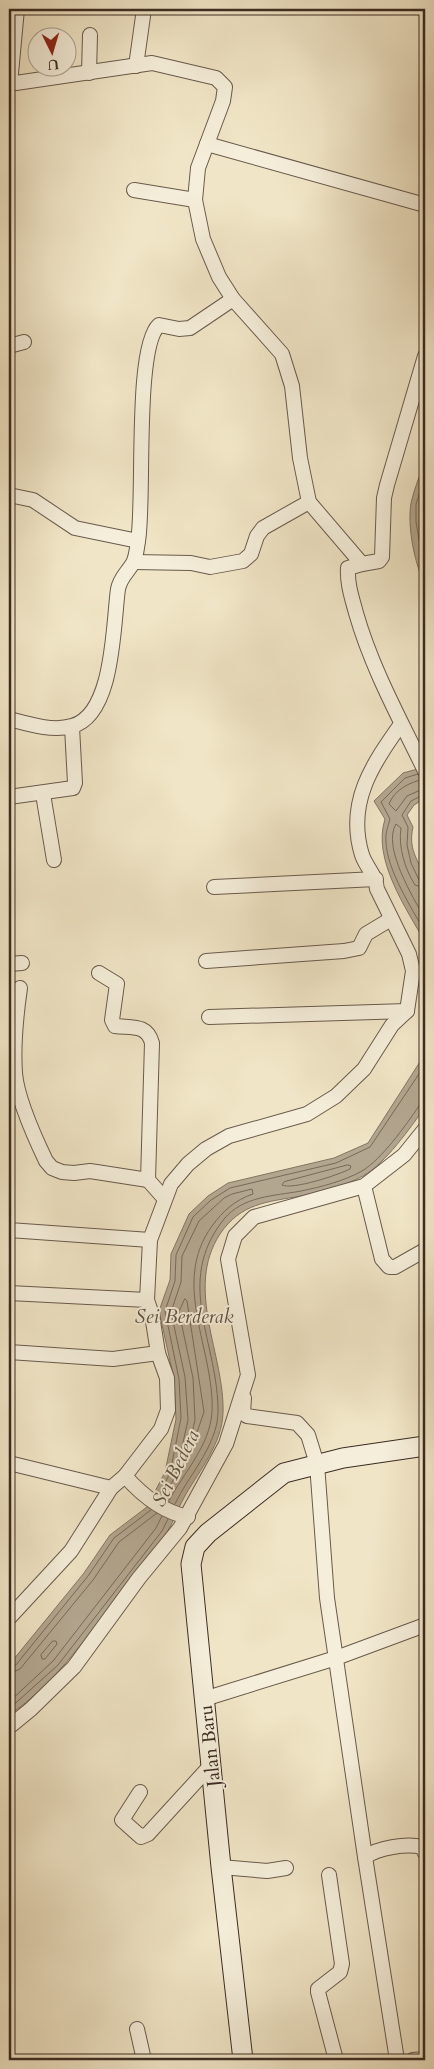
<svg xmlns="http://www.w3.org/2000/svg" width="434" height="2069" font-family="Cardo,serif">
	<style>
		.water { fill: #b3a68f; stroke: #837564 }
		.lines { fill: none; stroke-linecap: round; stroke-linejoin: round }
		.shore { stroke: #786959; stroke-width: 1 }
		.street-casing { stroke: #695a4c; stroke-width: 16 }
		.secondary-casing { stroke: #3c2c23; stroke-width: 21 }
		.street { stroke: #f5eeda; stroke-width: 14 }
		.secondary { stroke: #f5eeda; stroke-width: 19 }
		.labels { text-anchor: middle; stroke-width: 4; stroke-linejoin: round; paint-order: stroke }
		.street-label { font-size: 19px; fill: #3c2c23; stroke: #f5eeda }
		.water-label { font-size: 20px; font-style: italic; fill: #605143; stroke: #f5eeda }
	</style>
	<rect width="100%" height="100%" fill="#f0e5c6"/>
	<filter id="stains"><feTurbulence type="fractalNoise" baseFrequency=".004" numOctaves="4"/><feColorMatrix values="0 0 0 0 .2 0 0 0 0 .09 0 0 0 0 .02 0 0 0 .5 -.17"/></filter>
	<radialGradient id="worn" r=".72"><stop offset=".6" stop-color="#630" stop-opacity="0"/><stop offset="1" stop-color="#630" stop-opacity=".3"/></radialGradient>
	<g class="water">
		<path d="M 425,459 L 425,586 C 415,563 407,529 411,503 C 414,489 421,473 425,459 Z"/>
		<path d="M 425,767 L 425,798 L 414,805 L 407,815 L 413,827 C 407,853 422,862 425,883 C 428,902 425,923 425,942 C 406,908 372,859 385,819 L 374,801 L 403,773 Z"/>
		<path d="M 425,1054 L 425,1107 C 411,1127 385,1164 363,1176 C 344,1186 322,1192 301,1196 C 267,1202 241,1203 220,1234 C 184,1289 225,1355 223,1413 C 222,1443 200,1470 186,1494 C 178,1507 174,1522 166,1534 C 154,1552 138,1568 125,1585 C 91,1631 57,1683 9,1715 L 9,1665 L 84,1573 L 110,1535 L 147,1507 L 165,1472 L 176,1419 L 174,1379 L 159,1311 L 170,1280 L 171,1254 L 189,1214 L 208,1196 L 228,1183 L 334,1158 L 368,1143 Z"/>
	</g>
	<g class="lines">
		<g class="shore">
			<polyline points="425,476 416,504 416,522 425,574"/>
			<path d="M 418,774 L 405,778 L 381,802 L 390,819 C 388,827 385,833 386,842 C 387,870 411,907 425,932"/>
			<path d="M 424,779 C 410,782 394,790 389,804 L 396,811 L 407,796 L 425,788"/>
			<polyline points="425,794 411,801 402,815 408,827 407,845 411,863 419,880 425,882"/>
			<path d="M 425,888 L 415,885 C 405,869 398,847 401,828 L 396,824 C 382,847 413,897 425,919"/>
			<path d="M 348,1165 L 351,1166 L 350,1169 C 338,1175 293,1190 282,1185 L 284,1182 Z"/>
			<polygon points="185,1299 187,1301 204,1412 193,1444 190,1442 195,1420 193,1378 179,1312"/>
			<polyline points="159,1495 170,1473 181,1418 179,1379 165,1311 175,1281 176,1255 193,1217 211,1200 230,1188 336,1163 370,1147 425,1065"/>
			<path d="M 164,1499 L 176,1474 L 188,1420 L 185,1377 L 171,1312 L 181,1282 L 182,1256 L 199,1221 L 224,1198 L 232,1194 L 252,1189 L 253,1194 C 235,1200 223,1211 212,1226 C 170,1284 215,1350 212,1412 C 210,1446 183,1473 169,1501"/>
			<path d="M 175,1504 C 188,1476 217,1446 218,1413 C 219,1343 173,1283 224,1219 C 243,1196 274,1196 301,1191 C 321,1187 344,1181 362,1171 C 382,1159 406,1125 419,1106 L 425,1105"/>
			<polygon points="53,1641 56,1641 57,1644 45,1659 42,1659 41,1655"/>
			<polyline points="9,1668 15,1666 88,1576 114,1538 151,1510"/>
			<polyline points="9,1674 20,1669 93,1580 119,1542 157,1513"/>
			<polyline points="9,1702 53,1661 156,1528 162,1516"/>
			<polyline points="9,1709 58,1665 162,1531 168,1519"/>
		</g>
		<defs>
			<g id="street">
				<polyline points="136,66 144,9"/>
				<polyline points="89,73 90,35"/>
				<path d="M 9,84 L 152,63 L 216,78 L 225,87 L 223,101 L 198,168 L 195,200 L 203,239 L 219,277 L 233,299 L 282,354 L 292,386 L 300,458 L 309,502 L 362,564 L 348,568 C 347,584 352,598 356,613 C 372,669 400,719 425,771"/>
				<polyline points="10,84 17,9"/>
				<polyline points="207,144 425,205"/>
				<polyline points="134,190 195,200"/>
				<polyline points="9,346 24,342"/>
				<polyline points="9,495 33,500 75,528 138,541"/>
				<polyline points="134,562 191,563 210,567 243,561 251,554 257,536 263,528 309,502"/>
				<polyline points="362,564 379,561 382,557 384,498 387,485 425,356"/>
				<path d="M 9,719 C 28,724 53,732 72,726 C 114,715 113,625 118,589 C 120,578 127,573 133,563 C 136,558 137,548 138,541 C 145,501 134,347 159,325 L 179,329 L 190,328 L 233,299"/>
				<polyline points="43,794 54,860"/>
				<polyline points="9,797 73,788 75,783 72,727"/>
				<polyline points="214,887 376,879"/>
				<polyline points="206,961 344,951 359,948 366,934 391,919"/>
				<polyline points="9,964 22,963"/>
				<path d="M 99,973 L 117,984 L 112,1020 L 115,1026 C 132,1028 147,1024 152,1043 L 148,1180 L 164,1198"/>
				<path d="M 20,988 C 16,1016 13,1045 15,1073 C 17,1098 35,1138 46,1161 L 52,1168 L 62,1172 L 74,1173 L 90,1171 L 148,1180"/>
				<polyline points="209,1017 407,1011"/>
				<polyline points="364,1186 382,1259 389,1267 395,1267 425,1250"/>
				<polyline points="9,1230 150,1240"/>
				<polyline points="9,1293 147,1300"/>
				<polyline points="9,1352 113,1359 158,1353"/>
				<polyline points="244,1398 243,1413 247,1416 297,1423 308,1435 317,1464 327,1598 365,1857 397,2060"/>
				<polyline points="9,1463 111,1488"/>
				<path d="M 125,1476 C 141,1494 163,1512 188,1517"/>
				<path d="M 9,1618 L 71,1551 L 111,1488 L 125,1476 L 161,1429 L 168,1410 L 167,1378 L 158,1353 L 152,1315 L 147,1300 L 150,1240 L 171,1184 L 188,1164 L 206,1149 L 229,1136 L 307,1114 L 336,1096 L 364,1069 L 392,1025 L 407,1011 L 413,971 L 409,954 L 377,889 C 376,875 366,867 362,855 C 346,803 372,765 401,724"/>
				<polyline points="204,1699 336,1658 425,1625"/>
				<polyline points="9,1727 31,1709 74,1667 139,1578 180,1528 226,1444 248,1375 228,1259 235,1236 254,1217 364,1186 404,1155 425,1129"/>
				<polyline points="140,1792 122,1820 141,1837 148,1834 212,1764"/>
				<path d="M 365,1857 C 378,1848 406,1843 422,1847 L 425,1853"/>
				<polyline points="221,1867 267,1871 286,1868"/>
				<polyline points="329,1875 342,1964 340,1972 318,1989 318,1992 336,2060"/>
				<polyline points="137,2029 144,2060"/>
				<polyline points="413,2060 425,2059"/>
			</g>
			<polyline id="secondary" points="243,2060 221,1867 191,1564 195,1547 208,1533 284,1473 343,1458 425,1446"/>
		</defs>
		<use href="#street" class="street-casing"/>
		<use href="#secondary" class="secondary-casing"/>
		<use href="#street" class="street"/>
		<use href="#secondary" class="secondary"/>
	</g>
	<g class="labels">
		<g class="street-label">
			<text transform="translate(209 1746) rotate(-96)" y="7">Jalan Baru</text>
		</g>
		<g class="water-label">
			<text x="184" y="1323">Sei Berderak</text>
			<text transform="translate(175 1468) rotate(-64)" y="7">Sei Bedera</text>
		</g>
	</g>
	<rect width="434" height="2069" fill="none" stroke="#f0e5c6" stroke-width="30"/>
	<rect x="10" y="10" width="414" height="2049" fill="none" stroke="#3c2c23" stroke-width="2.5"/>
	<rect x="15" y="15" width="404" height="2039" fill="none" stroke="#3c2c23"/>
	<g transform="translate(52 52) rotate(175)"><circle r="24" fill="#f5eeda" stroke="#aba091"/>
	<path d="M0-4L9 19L0 12L-9 19Z" fill="#8f2418"/>
	<text y="-8" font-size="14" font-weight="bold" text-anchor="middle" fill="#3c2c23">U</text>
	</g>
	<rect width="100%" height="100%" filter="url(#stains)"/>
	<rect width="100%" height="100%" fill="url(#worn)"/>
</svg>
